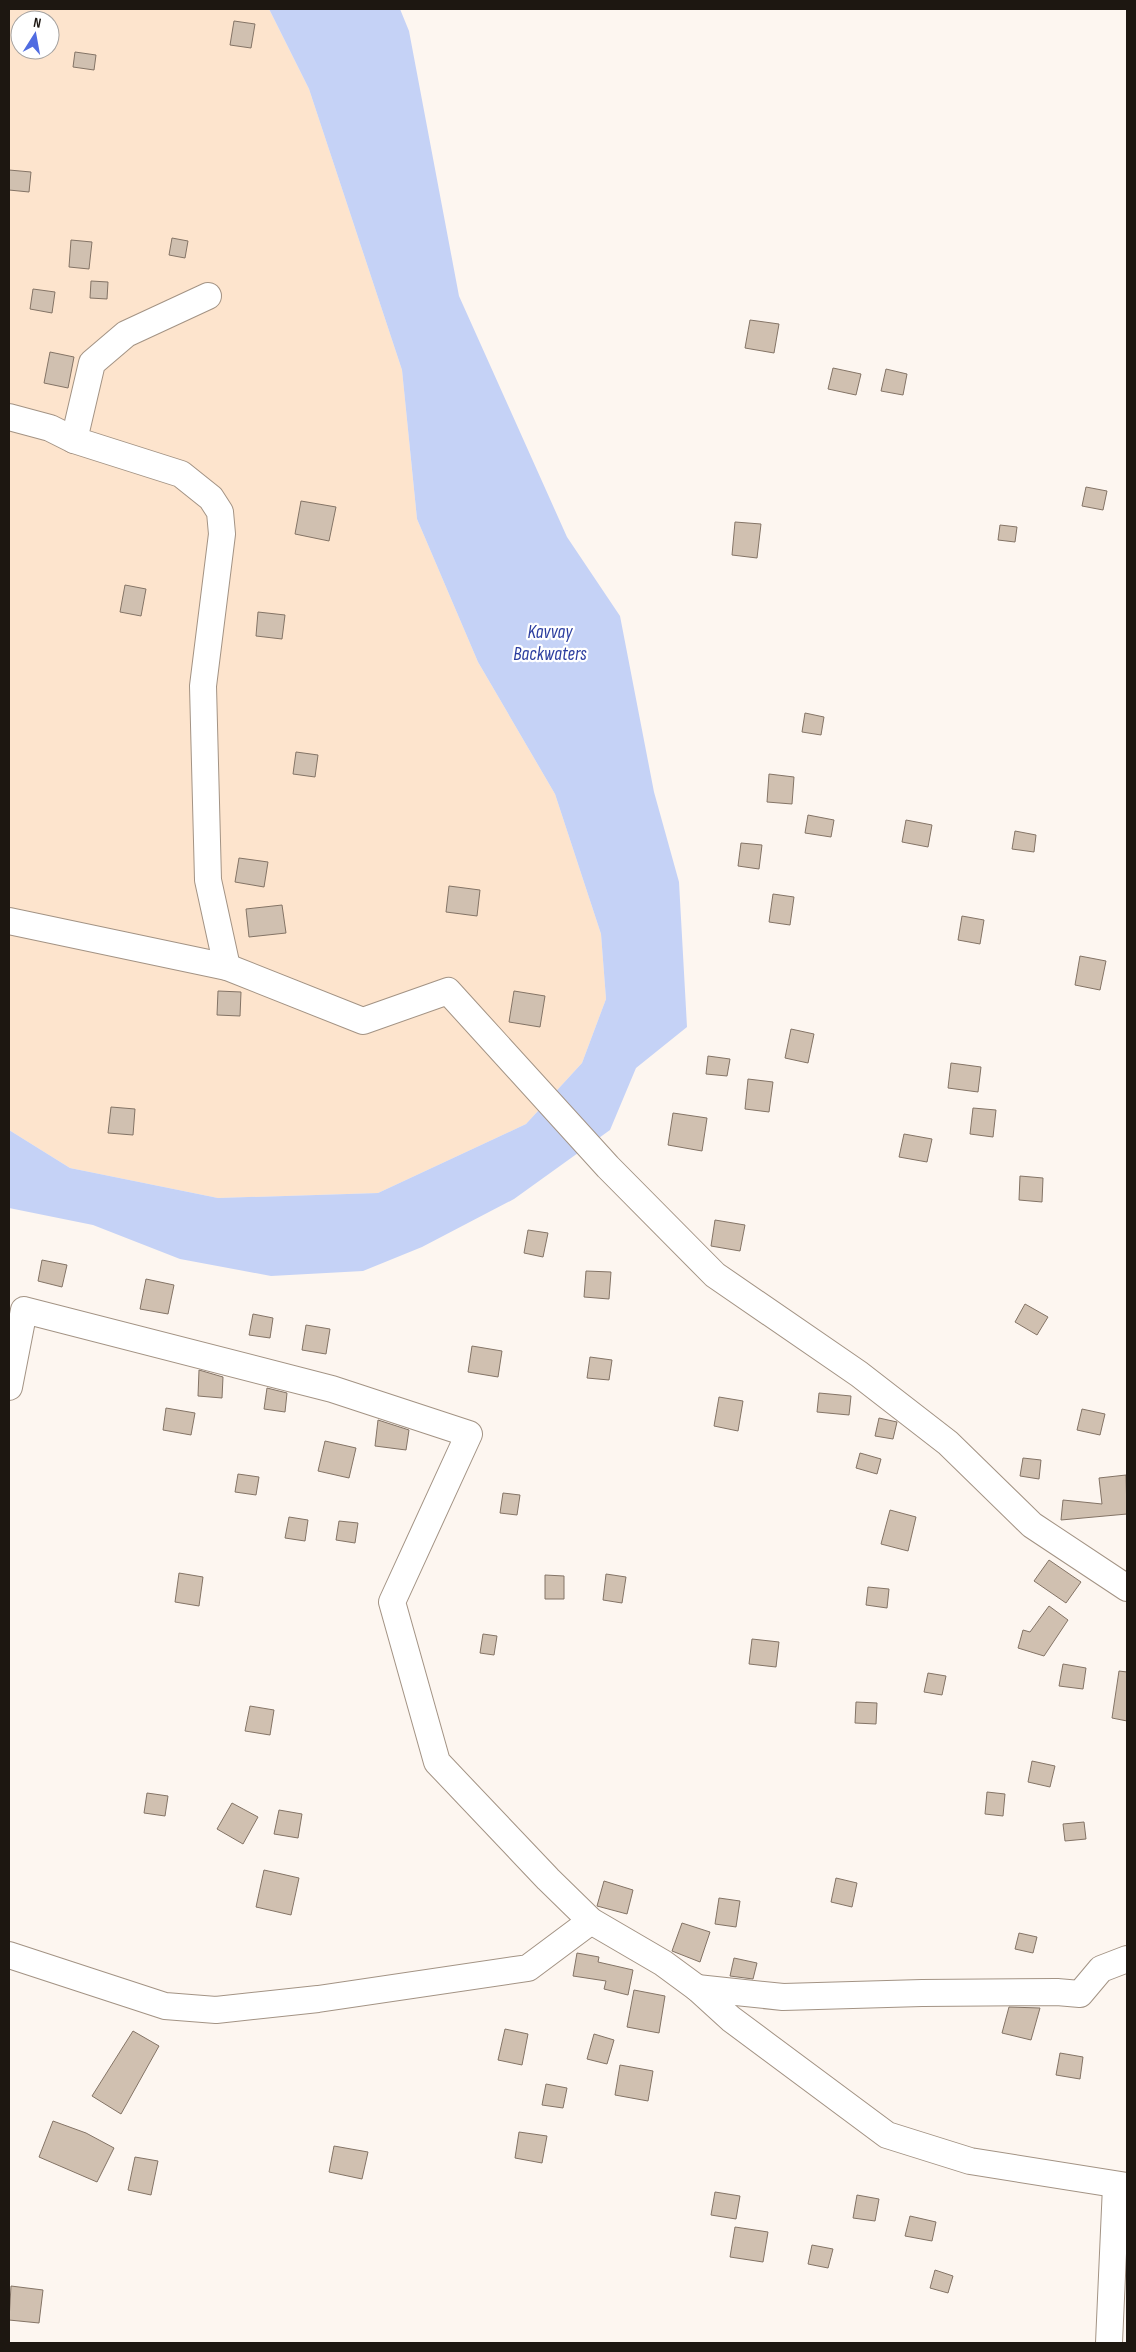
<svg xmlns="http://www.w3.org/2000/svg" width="1136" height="2352" font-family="'Sofia Sans Condensed',sans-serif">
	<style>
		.green { fill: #fde4cd; fill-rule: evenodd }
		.water { fill: #c5d2f6 }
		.building { fill: #d0c0b0; stroke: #847466 }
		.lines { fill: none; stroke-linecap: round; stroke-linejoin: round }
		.minor-casing { stroke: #a39384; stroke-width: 28 }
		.minor { stroke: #fff; stroke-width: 26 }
		.labels { text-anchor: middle; stroke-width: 4.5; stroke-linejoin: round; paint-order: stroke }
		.water-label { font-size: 19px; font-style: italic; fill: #2b3d9f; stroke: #fff }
	</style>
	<rect width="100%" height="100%" fill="#fdf6f0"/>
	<path class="green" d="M 9,9 L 269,9 L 309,89 L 402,370 L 417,519 L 478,662 L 555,794 L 601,934 L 606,999 L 582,1063 L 526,1124 L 378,1193 L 218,1198 L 70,1168 L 9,1130 ZM 20,20 L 50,20 L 50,50 L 20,50 Z"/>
	<polygon class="water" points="269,9 400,9 409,31 459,296 567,537 620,616 654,792 679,882 687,1027 636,1068 610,1130 514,1199 422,1247 363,1271 271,1276 180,1259 93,1225 9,1208 9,1130 70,1168 218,1198 378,1193 526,1124 582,1063 606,999 601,934 555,794 478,662 417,519 402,370 309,89"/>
	<g class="building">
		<polygon points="234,21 255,24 251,48 230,45"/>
		<polygon points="75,52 96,55 94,70 73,67"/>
		<polygon points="9,170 31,172 29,192 9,190"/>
		<polygon points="172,238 188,241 185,258 169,255"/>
		<polygon points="71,240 92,242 89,269 69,267"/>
		<polygon points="91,281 108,282 107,299 90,298"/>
		<polygon points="33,289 55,292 52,313 30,309"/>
		<polygon points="750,320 779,324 774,353 745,348"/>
		<polygon points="50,352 74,357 68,388 44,383"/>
		<polygon points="833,368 861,374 856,395 828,389"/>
		<polygon points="886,369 907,374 903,395 881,391"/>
		<polygon points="1086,487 1107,491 1103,510 1082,506"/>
		<polygon points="301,501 336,507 329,541 295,534"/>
		<polygon points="735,522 761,524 757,558 732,555"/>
		<polygon points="1000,525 1017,527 1015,542 998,540"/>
		<polygon points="125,585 146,589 141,616 120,612"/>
		<polygon points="258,612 285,615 282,639 256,636"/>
		<polygon points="805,713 824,717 821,735 802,732"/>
		<polygon points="296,752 318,755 315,777 293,774"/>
		<polygon points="769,774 794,777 792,804 767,802"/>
		<polygon points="808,815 834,820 831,837 805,833"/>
		<polygon points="906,820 932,825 928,847 902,842"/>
		<polygon points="1015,831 1036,835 1034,852 1012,849"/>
		<polygon points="741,843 762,845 759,869 738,866"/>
		<polygon points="239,858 268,862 264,887 235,882"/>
		<polygon points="449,886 480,890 477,916 446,912"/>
		<polygon points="773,894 794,897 790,925 769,922"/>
		<polygon points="282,905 286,933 249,937 246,909"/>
		<polygon points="962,916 984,920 980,944 958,940"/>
		<polygon points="1080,956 1106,961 1100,990 1075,985"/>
		<polygon points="218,991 241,992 240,1016 217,1015"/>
		<polygon points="514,991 545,996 540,1027 509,1022"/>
		<polygon points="791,1029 814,1034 808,1063 785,1058"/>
		<polygon points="708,1056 730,1059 727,1076 706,1074"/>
		<polygon points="951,1063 981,1067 978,1092 948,1088"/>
		<polygon points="748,1079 773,1082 769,1112 745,1109"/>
		<polygon points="111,1107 135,1109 133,1135 108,1133"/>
		<polygon points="973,1108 996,1110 993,1137 970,1134"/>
		<polygon points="673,1113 707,1118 702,1151 668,1145"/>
		<polygon points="904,1134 932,1139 927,1162 899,1157"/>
		<polygon points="1020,1176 1043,1178 1042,1202 1019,1200"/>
		<polygon points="715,1220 745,1225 740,1251 711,1246"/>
		<polygon points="528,1230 548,1233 543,1257 524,1253"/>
		<polygon points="42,1260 67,1265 62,1287 38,1281"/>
		<polygon points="586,1271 611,1272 609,1299 584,1297"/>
		<polygon points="146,1279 174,1285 168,1314 140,1309"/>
		<polygon points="1025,1304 1048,1317 1037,1335 1015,1322"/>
		<polygon points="253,1314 273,1318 270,1338 249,1335"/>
		<polygon points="306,1325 330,1329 326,1354 302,1350"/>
		<polygon points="472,1346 502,1351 498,1377 468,1372"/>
		<polygon points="590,1357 612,1360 609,1380 587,1378"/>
		<polygon points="199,1370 223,1377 222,1398 198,1396"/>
		<polygon points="267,1388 287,1393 285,1412 264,1409"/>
		<polygon points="819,1393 851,1396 849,1415 817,1412"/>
		<polygon points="719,1397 743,1401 738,1431 714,1426"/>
		<polygon points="166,1408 195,1413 191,1435 163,1430"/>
		<polygon points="1082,1409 1105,1414 1100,1435 1077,1430"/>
		<polygon points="879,1418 897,1422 893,1439 875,1436"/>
		<polygon points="378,1420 409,1430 406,1450 375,1446"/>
		<polygon points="325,1441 356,1448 349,1478 318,1471"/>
		<polygon points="860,1453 881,1459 877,1474 856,1468"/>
		<polygon points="1023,1458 1041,1460 1039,1479 1020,1476"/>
		<polygon points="238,1474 259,1477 256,1495 235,1492"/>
		<polygon points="1126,1475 1127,1514 1061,1520 1063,1500 1102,1504 1099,1478"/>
		<polygon points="503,1493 520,1495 517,1515 500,1513"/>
		<polygon points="890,1510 916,1517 908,1551 881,1544"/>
		<polygon points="289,1517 308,1520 305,1541 285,1538"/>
		<polygon points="339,1521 358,1523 355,1543 336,1540"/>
		<polygon points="1049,1560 1081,1582 1066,1603 1034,1581"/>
		<polygon points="179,1573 203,1577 199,1606 175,1602"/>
		<polygon points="606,1574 626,1577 622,1603 603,1600"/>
		<polygon points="545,1575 564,1576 564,1599 545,1599"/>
		<polygon points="868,1587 889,1589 887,1608 866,1605"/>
		<polygon points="1049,1606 1068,1620 1044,1656 1018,1648 1023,1630 1030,1632"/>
		<polygon points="483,1634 497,1636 494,1655 480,1653"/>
		<polygon points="752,1639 779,1642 776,1667 749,1664"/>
		<polygon points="1063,1664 1086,1668 1083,1689 1059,1686"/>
		<polygon points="1119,1671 1127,1672 1127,1721 1112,1718"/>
		<polygon points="928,1673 946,1676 942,1695 924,1692"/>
		<polygon points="856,1702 877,1703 876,1724 855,1723"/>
		<polygon points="250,1706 274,1710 270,1735 245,1731"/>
		<polygon points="1032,1761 1055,1766 1050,1787 1028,1782"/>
		<polygon points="987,1792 1005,1794 1003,1816 985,1814"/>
		<polygon points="147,1793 168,1796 165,1816 144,1813"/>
		<polygon points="232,1803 258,1817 243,1844 217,1829"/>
		<polygon points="279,1810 302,1814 298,1838 274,1834"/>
		<polygon points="1084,1822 1086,1839 1065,1841 1063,1824"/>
		<polygon points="264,1870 299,1878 291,1915 256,1907"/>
		<polygon points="836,1878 857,1883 852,1907 831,1902"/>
		<polygon points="604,1881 633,1890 627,1914 597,1906"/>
		<polygon points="719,1898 740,1901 736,1927 715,1924"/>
		<polygon points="682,1923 710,1932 700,1962 672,1951"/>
		<polygon points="1019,1933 1037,1937 1033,1953 1015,1949"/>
		<polygon points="577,1953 599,1957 598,1962 633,1970 628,1995 604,1989 606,1981 573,1976"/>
		<polygon points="734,1958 757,1963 753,1979 730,1976"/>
		<polygon points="634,1990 665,1996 659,2033 627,2027"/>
		<polygon points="1009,2007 1040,2008 1031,2040 1002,2033"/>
		<polygon points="505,2029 528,2034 522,2065 498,2060"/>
		<polygon points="133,2031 159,2046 121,2114 92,2096"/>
		<polygon points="594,2034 614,2040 607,2064 587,2059"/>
		<polygon points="1060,2053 1083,2057 1080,2079 1056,2075"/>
		<polygon points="620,2065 653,2071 648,2101 615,2095"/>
		<polygon points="546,2084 567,2088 563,2108 542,2105"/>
		<polygon points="53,2121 86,2133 114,2148 97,2182 39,2157"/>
		<polygon points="519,2132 547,2136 542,2163 515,2158"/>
		<polygon points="334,2146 368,2152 362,2179 329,2172"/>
		<polygon points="135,2157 158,2161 151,2195 128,2190"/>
		<polygon points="715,2192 740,2196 736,2219 711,2215"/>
		<polygon points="857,2195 879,2199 875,2221 853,2218"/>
		<polygon points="910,2216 936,2222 932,2241 905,2236"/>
		<polygon points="735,2227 768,2232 763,2262 730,2257"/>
		<polygon points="812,2245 833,2249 828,2268 808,2264"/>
		<polygon points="935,2270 953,2276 948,2293 930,2288"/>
		<polygon points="11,2286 43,2290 39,2323 9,2320"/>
	</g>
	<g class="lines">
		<defs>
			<g id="minor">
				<polyline points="9,417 50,428 74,440 181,474 211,498 220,512 222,534 203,686 208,880 227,967"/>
				<polyline points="74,440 92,363 126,334 208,296"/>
				<polyline points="9,921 227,967 363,1021 448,991 608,1167 715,1275 859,1374 948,1443 1032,1525 1127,1588"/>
				<polyline points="9,1387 24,1310 332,1389 469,1434 392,1602 437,1762 548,1879 591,1921 663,1963 697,1988 731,2019 887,2135 970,2161 1127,2186"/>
				<polyline points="9,1955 165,2006 216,2010 318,1999 528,1968 591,1921"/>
				<polyline points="697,1988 783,1997 922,1993 1057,1992 1080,1994 1101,1969 1127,1959"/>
				<polyline points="1109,2343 1116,2186"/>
			</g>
		</defs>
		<use href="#minor" class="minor-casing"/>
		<use href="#minor" class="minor"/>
	</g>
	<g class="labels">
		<g class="water-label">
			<text x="550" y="638">Kavvay<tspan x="550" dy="22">Backwaters</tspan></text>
		</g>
	</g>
	<rect width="1136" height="2352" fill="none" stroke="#1d1711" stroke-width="20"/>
	<g transform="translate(35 35) rotate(11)"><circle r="24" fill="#ffffff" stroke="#a5a2a0"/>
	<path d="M0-4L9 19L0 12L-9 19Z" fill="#506ce1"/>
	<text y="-8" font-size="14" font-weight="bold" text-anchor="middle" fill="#1d1711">N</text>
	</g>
</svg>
